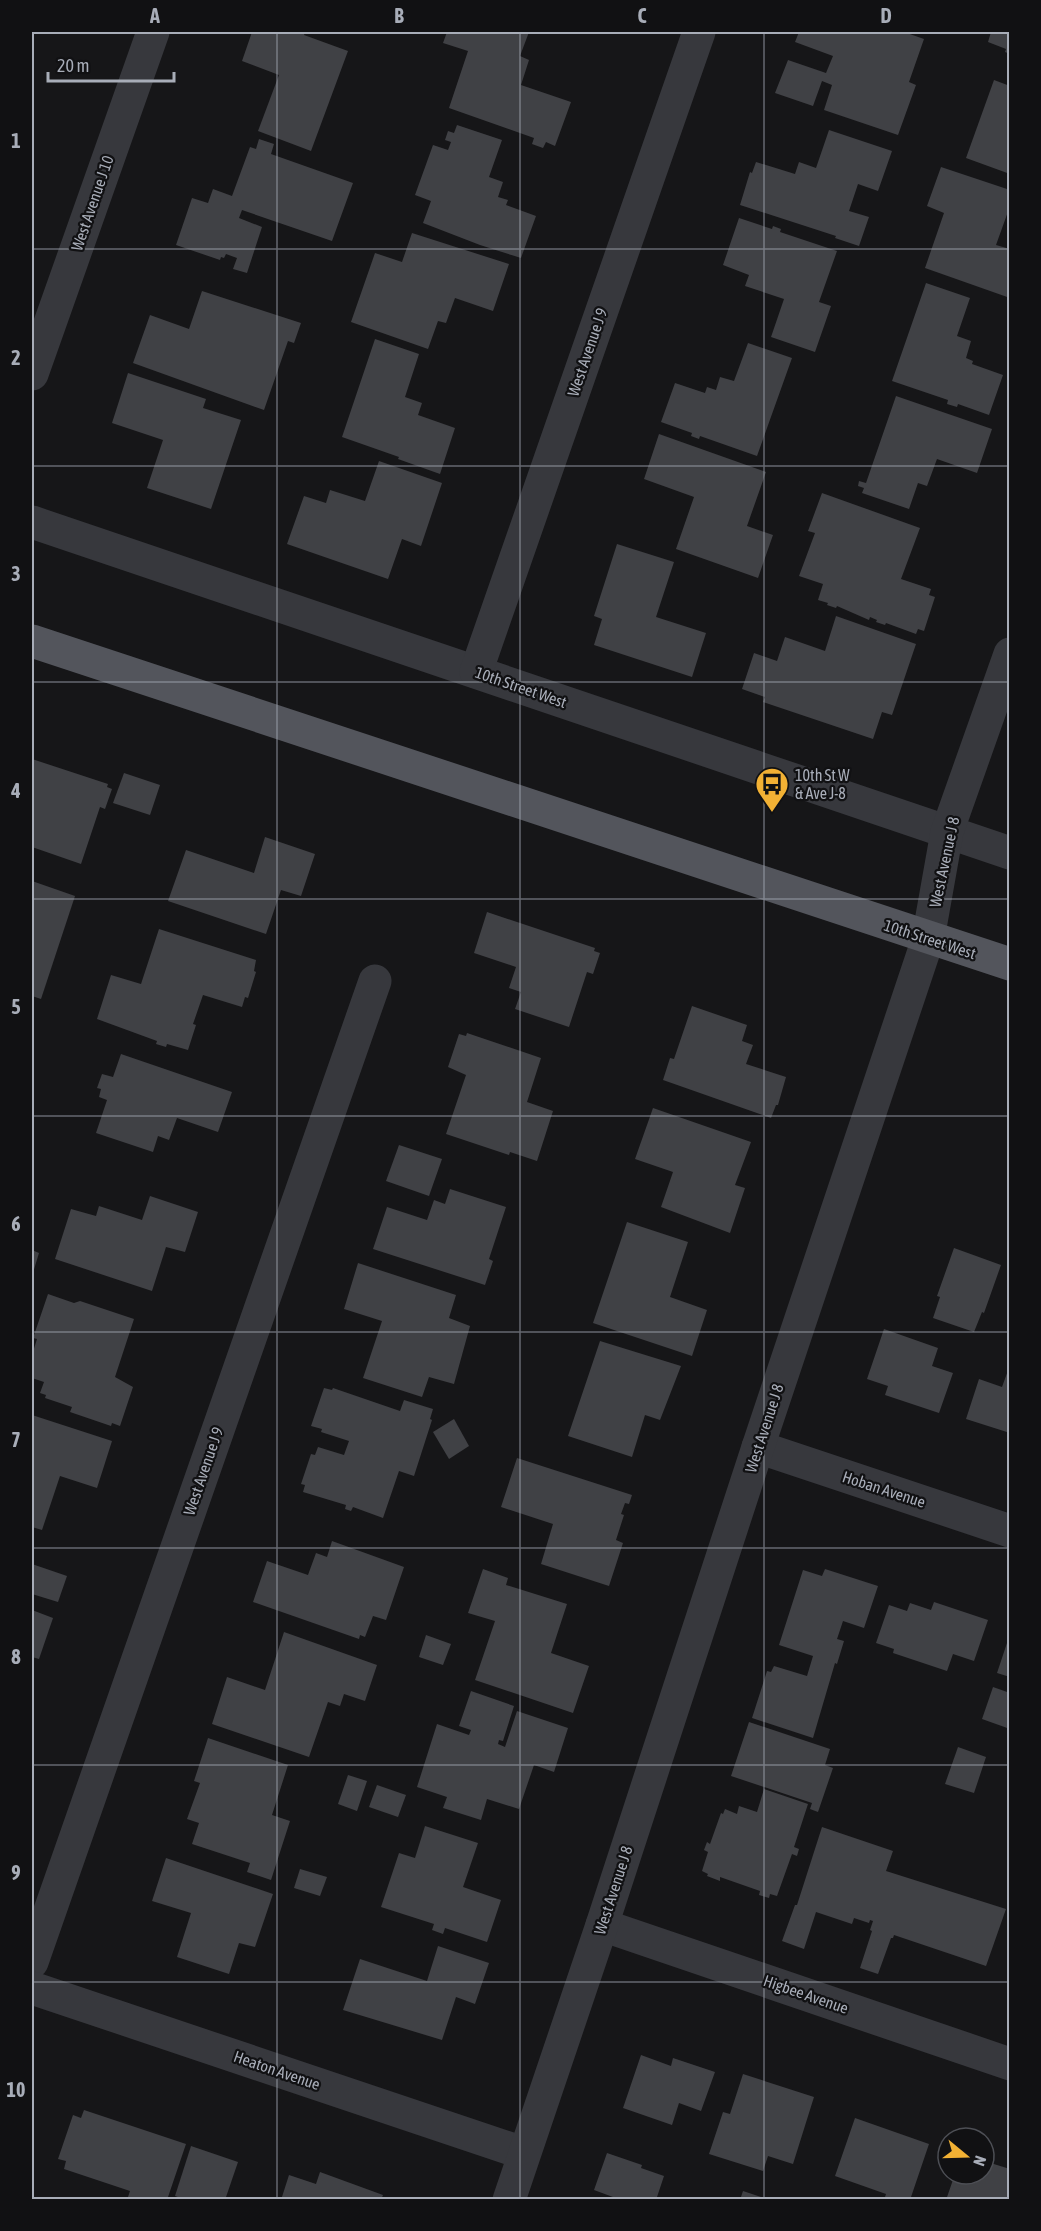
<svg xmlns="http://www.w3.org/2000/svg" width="1041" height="2231" font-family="'Asap Condensed',sans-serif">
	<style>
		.building { fill: #404145 }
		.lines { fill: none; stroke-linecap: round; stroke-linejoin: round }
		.minor { stroke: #37383d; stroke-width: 33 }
		.tertiary { stroke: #37383d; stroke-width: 33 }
		.primary { stroke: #53555c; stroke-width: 33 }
		.grid { fill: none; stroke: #a8adb8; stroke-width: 1.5; stroke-opacity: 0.55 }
		.labels { text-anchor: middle; stroke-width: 4.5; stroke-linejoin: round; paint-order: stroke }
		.street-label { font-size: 16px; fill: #a8adb8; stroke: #111113 }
		.poi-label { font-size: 16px; fill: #a8adb8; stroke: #111113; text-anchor: start }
		.neatline { fill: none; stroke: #a8adb8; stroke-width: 2 }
		.grid-label { font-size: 20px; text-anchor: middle; font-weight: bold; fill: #a8adb8 }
	</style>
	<rect width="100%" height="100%" fill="#161618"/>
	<g class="building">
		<polygon points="252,32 305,32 304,35 348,51 311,151 258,131 279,75 242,61"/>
		<polygon points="447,32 529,32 520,56 529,60 521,85 571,102 555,146 546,142 543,148 532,144 534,138 449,108 468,51 443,43"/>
		<polygon points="799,32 904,32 924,39 909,82 916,85 898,135 824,110 832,85 822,81 813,106 775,93 788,60 826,73 833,56 795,42"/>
		<polygon points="991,32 1010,32 1010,54 1005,52 1006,49 988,42"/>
		<polygon points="994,80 1010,86 1010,174 966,158"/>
		<polygon points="457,125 502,140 489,177 503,182 498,197 508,200 506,205 536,216 521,258 480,245 423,223 431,201 415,195 433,145 448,150 451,142 445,140 448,131 454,133"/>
		<polygon points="829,130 892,151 878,191 858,184 849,211 869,217 859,246 835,238 836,236 740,205 750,172 752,173 756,162 795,174 799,162 816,168"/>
		<polygon points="259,139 274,144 271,154 353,183 332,241 242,210 239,218 262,227 247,273 233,269 237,258 226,254 224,258 221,257 220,260 176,245 192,198 208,203 213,189 232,196 250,147 256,149"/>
		<polygon points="941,167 1010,190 1010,206 996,245 1010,249 1010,298 925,268 944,213 927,206"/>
		<polygon points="739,218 772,229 773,226 781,229 780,232 837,251 819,302 831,306 815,352 771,337 784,299 745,286 749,275 723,265"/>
		<polygon points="412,233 509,264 493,311 455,298 446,323 438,321 428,349 351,322 375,253 402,262"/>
		<polygon points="926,283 970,298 957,336 971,341 966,358 973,361 972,364 1003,375 989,415 958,404 957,407 947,404 948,400 892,381"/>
		<polygon points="202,291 301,323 294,343 288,341 264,410 133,363 150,315 189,329"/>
		<polygon points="375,339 419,354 405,397 422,403 418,415 455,428 440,474 398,459 399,457 342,437"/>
		<polygon points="748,343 792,358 757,456 700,436 699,439 691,436 692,433 661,422 675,383 705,393 707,387 716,390 720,377 734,381"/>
		<polygon points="128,373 206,399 203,408 241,420 211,509 147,488 163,440 112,423"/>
		<polygon points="896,396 992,429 977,473 937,459 927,486 918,483 909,509 862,493 864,488 858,486 859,481 866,483"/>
		<polygon points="659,434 766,472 747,526 773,535 758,578 676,549 694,497 644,479"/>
		<polygon points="379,461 442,483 421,546 402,539 388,579 287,544 304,496 326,503 330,490 365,501"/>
		<polygon points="822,493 920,528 901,579 931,589 929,595 935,597 924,631 918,629 916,634 886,623 885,625 876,622 877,620 870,617 869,620 837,606 836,608 827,605 828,603 818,600 823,584 799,576 815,533 808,531"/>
		<polygon points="617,544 674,562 656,617 706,633 692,677 594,645 602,619 594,616"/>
		<polygon points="836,616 916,644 892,715 882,712 873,739 763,702 765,697 742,689 754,653 777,661 785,637 825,651"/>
		<polygon points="32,759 108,784 107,787 112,789 105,809 100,807 81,864 32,847"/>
		<polygon points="124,773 160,785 150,815 113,803"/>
		<polygon points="265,837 315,854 301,896 281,890 266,934 168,901 186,850 254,873"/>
		<polygon points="32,881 75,896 41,999 32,996"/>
		<polygon points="487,912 595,948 594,951 600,953 593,974 587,972 569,1027 515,1009 521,992 509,988 516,967 474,953"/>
		<polygon points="159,929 256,960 254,971 256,972 248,998 245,997 242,1007 203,995 193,1024 196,1025 188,1050 167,1044 166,1047 156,1044 157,1041 97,1019 111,975 141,984"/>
		<polygon points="692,1006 747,1025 742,1041 753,1045 746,1064 786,1077 778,1105 776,1105 771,1118 663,1080 670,1058 674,1059"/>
		<polygon points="467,1033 541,1058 527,1102 553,1111 537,1161 510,1152 509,1155 446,1134 466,1075 448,1067 459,1034 466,1036"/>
		<polygon points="121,1054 232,1092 218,1132 177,1118 169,1140 158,1136 153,1152 96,1133 107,1100 99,1097 101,1089 97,1088 102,1074 113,1077"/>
		<polygon points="653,1108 751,1142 735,1185 745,1188 730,1233 661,1207 673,1172 635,1159"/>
		<polygon points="399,1145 442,1159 429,1196 386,1181"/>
		<polygon points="450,1189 506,1207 489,1259 493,1261 485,1285 373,1249 387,1207 427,1220 434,1200 445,1204"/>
		<polygon points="150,1196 198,1212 185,1252 166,1247 152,1291 55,1259 71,1209 96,1216 99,1206 142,1220"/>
		<polygon points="627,1222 688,1242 670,1297 707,1310 692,1356 593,1323"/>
		<polygon points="954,1248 1001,1265 984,1313 982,1312 974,1332 933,1318 940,1297 937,1296"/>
		<polygon points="32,1250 39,1253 32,1276"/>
		<polygon points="358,1263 456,1295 449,1318 470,1326 454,1384 429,1377 422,1397 363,1378 382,1321 344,1309"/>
		<polygon points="48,1294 74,1303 80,1301 134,1319 115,1377 133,1387 120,1426 112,1423 111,1426 70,1412 72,1407 45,1398 46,1395 40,1393 44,1382 32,1378 32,1355 37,1339 33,1338"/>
		<polygon points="884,1329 938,1348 932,1366 953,1373 939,1413 885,1395 888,1386 867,1379"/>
		<polygon points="600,1341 681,1366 660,1420 645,1415 632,1457 568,1436"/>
		<polygon points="1010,1365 1010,1433 966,1419 979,1379 1002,1387"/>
		<polygon points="324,1388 332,1390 333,1388 400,1411 404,1400 433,1409 430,1419 432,1420 414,1476 399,1471 383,1518 353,1507 351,1511 345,1509 346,1505 303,1492 305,1485 301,1484 311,1454 315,1455 318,1447 344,1455 349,1441 321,1432 322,1429 311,1426"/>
		<polygon points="32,1415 112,1441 97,1488 60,1476 42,1530 32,1527"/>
		<polygon points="454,1419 469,1446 449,1459 433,1432"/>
		<polygon points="517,1458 632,1495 629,1504 625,1503 621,1514 624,1515 616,1540 623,1543 609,1586 541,1564 553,1524 501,1507"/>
		<polygon points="332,1541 404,1567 386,1620 373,1616 365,1637 360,1635 359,1639 253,1602 267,1561 308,1575 316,1553 327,1557"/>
		<polygon points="32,1564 67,1576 58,1602 32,1594"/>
		<polygon points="483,1569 508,1578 506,1585 567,1604 551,1653 589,1666 573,1713 475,1680 495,1621 468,1613"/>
		<polygon points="825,1569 878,1586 864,1628 843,1621 837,1639 844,1641 837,1664 835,1663 813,1738 752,1718 767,1671 771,1672 774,1666 807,1676 813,1656 779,1645 803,1570 822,1576"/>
		<polygon points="934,1602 988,1620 974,1661 953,1654 947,1671 893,1653 894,1649 876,1643 889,1605 907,1611 910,1603 931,1610"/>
		<polygon points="32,1610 53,1618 39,1659 32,1657"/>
		<polygon points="284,1632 377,1665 365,1701 344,1694 340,1706 328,1702 309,1757 212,1724 227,1677 265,1690"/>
		<polygon points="426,1635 451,1644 443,1665 419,1657"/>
		<polygon points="1009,1637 1010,1637 1010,1677 997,1673"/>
		<polygon points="993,1687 1010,1693 1010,1729 982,1719"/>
		<polygon points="471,1691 514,1706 503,1741 499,1740 498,1744 505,1747 517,1711 568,1728 554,1772 534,1765 519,1809 487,1799 481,1820 443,1808 447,1797 417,1787 437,1724 469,1735 471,1730 459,1726"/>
		<polygon points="749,1722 830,1749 825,1765 833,1768 818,1812 810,1809 812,1803 731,1776"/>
		<polygon points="208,1738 288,1765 272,1815 290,1821 271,1880 247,1872 250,1863 192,1844 199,1823 187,1819 200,1783 194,1781"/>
		<polygon points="958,1747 986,1757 974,1793 945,1784"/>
		<polygon points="348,1775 367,1781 357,1811 338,1804"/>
		<polygon points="377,1785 406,1795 398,1817 369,1807"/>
		<polygon points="764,1789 808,1804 794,1847 799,1849 797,1856 792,1854 777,1896 770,1894 769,1898 759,1895 760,1891 720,1877 720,1881 707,1876 708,1874 702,1871 708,1852 704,1850 707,1842 710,1844 721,1813 723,1814 725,1809 737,1814 739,1806 757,1812"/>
		<polygon points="425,1826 478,1843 463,1887 501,1900 487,1942 445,1928 443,1934 432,1930 434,1924 381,1907 399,1853 415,1858"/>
		<polygon points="822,1827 893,1851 886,1871 1006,1909 986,1966 894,1935 893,1938 891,1938 878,1974 860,1968 872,1931 870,1930 873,1921 870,1920 869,1923 854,1918 852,1924 816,1912 804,1949 782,1941 795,1905 797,1905"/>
		<polygon points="166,1858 273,1894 255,1947 239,1943 229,1974 177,1957 191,1913 152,1901"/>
		<polygon points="300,1869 327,1877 320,1896 294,1888"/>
		<polygon points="438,1946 489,1963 475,2004 456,1997 442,2040 343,2010 360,1959 427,1981"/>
		<polygon points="641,2055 671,2066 673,2058 715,2072 701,2111 679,2103 672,2125 623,2108"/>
		<polygon points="743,2074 814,2097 793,2164 768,2156 763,2171 709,2154 723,2112 730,2114"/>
		<polygon points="84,2110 186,2144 167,2200 127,2200 130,2191 64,2169 66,2161 58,2159 73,2115 81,2118"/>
		<polygon points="855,2118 929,2144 910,2200 884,2200 886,2194 835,2176"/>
		<polygon points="191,2146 238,2162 225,2200 186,2200 175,2196"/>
		<polygon points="607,2153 642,2165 641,2168 664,2176 656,2200 621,2200 594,2190"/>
		<polygon points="984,2161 1010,2169 1010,2200 946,2200 955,2174 984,2174"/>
		<polygon points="320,2172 383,2195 381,2200 281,2200 289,2175 316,2184"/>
		<polygon points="743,2191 767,2199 767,2200 740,2200"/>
	</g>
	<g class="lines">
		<g class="minor">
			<polyline points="32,374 153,32"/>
			<polyline points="32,522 1010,853"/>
			<polyline points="476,672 699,32"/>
			<polyline points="758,1447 1010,1531"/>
			<polyline points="602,1925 1010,2064"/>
			<polyline points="32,1962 375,981"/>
			<polyline points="32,1988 523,2153"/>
			<polyline points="509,2200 602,1925 758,1447 928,939"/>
		</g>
		<polyline class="tertiary" points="928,939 947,832 1010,654"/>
		<polyline class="primary" points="32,641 1010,964"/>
	</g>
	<path class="grid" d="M 277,32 L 277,2200M 520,32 L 520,2200M 764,32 L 764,2200M 32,249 L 1010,249M 32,466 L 1010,466M 32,682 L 1010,682M 32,899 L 1010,899M 32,1116 L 1010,1116M 32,1332 L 1010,1332M 32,1548 L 1010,1548M 32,1765 L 1010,1765M 32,1982 L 1010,1982"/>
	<defs>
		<symbol id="bus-pin" viewBox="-11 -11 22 30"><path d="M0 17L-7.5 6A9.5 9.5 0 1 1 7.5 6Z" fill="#f2b134" stroke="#111113"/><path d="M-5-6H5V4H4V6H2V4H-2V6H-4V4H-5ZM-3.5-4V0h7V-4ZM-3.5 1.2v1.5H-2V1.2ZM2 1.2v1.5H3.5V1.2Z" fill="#111"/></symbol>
	</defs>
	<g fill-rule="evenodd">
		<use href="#bus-pin" x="753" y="765" width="38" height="52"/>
	</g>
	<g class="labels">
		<g class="street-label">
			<text transform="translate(92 203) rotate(-71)" y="6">West Avenue J 10</text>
			<text transform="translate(587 352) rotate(-71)" y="6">West Avenue J 9</text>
			<text transform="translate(521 687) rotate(19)" y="6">10th Street West</text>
			<text transform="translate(944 862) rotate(-78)" y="6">West Avenue J 8</text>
			<text transform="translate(930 939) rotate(18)" y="6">10th Street West</text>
			<text transform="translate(764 1428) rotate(-72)" y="6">West Avenue J 8</text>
			<text transform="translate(203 1471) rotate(-71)" y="6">West Avenue J 9</text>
			<text transform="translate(884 1489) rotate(18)" y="6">Hoban Avenue</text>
			<text transform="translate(613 1890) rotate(-72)" y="6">West Avenue J 8</text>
			<text transform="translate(806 1994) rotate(19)" y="6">Higbee Avenue</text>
			<text transform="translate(277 2070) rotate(19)" y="6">Heaton Avenue</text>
		</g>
		<g class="poi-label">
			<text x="795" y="781">10th St W<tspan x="795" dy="18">&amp; Ave J-8</tspan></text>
		</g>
	</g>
	<rect width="1041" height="2231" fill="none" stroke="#111113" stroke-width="66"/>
	<g transform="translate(966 2156) rotate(109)"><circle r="28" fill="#111113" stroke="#4d4f55" stroke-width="1.5"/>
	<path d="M0-4.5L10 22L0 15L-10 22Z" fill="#f2b134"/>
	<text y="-9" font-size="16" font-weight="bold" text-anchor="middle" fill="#a8adb8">N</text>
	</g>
	<path d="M48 72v9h126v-9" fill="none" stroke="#a8adb8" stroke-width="3"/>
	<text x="57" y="72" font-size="18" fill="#a8adb8" stroke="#111113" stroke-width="4.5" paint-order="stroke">20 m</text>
	<rect x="33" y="33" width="975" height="2165" class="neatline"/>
	<g class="grid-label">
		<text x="155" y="23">A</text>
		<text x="399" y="23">B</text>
		<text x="642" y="23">C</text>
		<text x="886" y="23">D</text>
		<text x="16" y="148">1</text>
		<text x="16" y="365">2</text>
		<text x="16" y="581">3</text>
		<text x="16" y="798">4</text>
		<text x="16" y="1014">5</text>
		<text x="16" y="1231">6</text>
		<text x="16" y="1447">7</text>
		<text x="16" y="1664">8</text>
		<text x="16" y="1880">9</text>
		<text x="16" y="2097">10</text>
	</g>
</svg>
